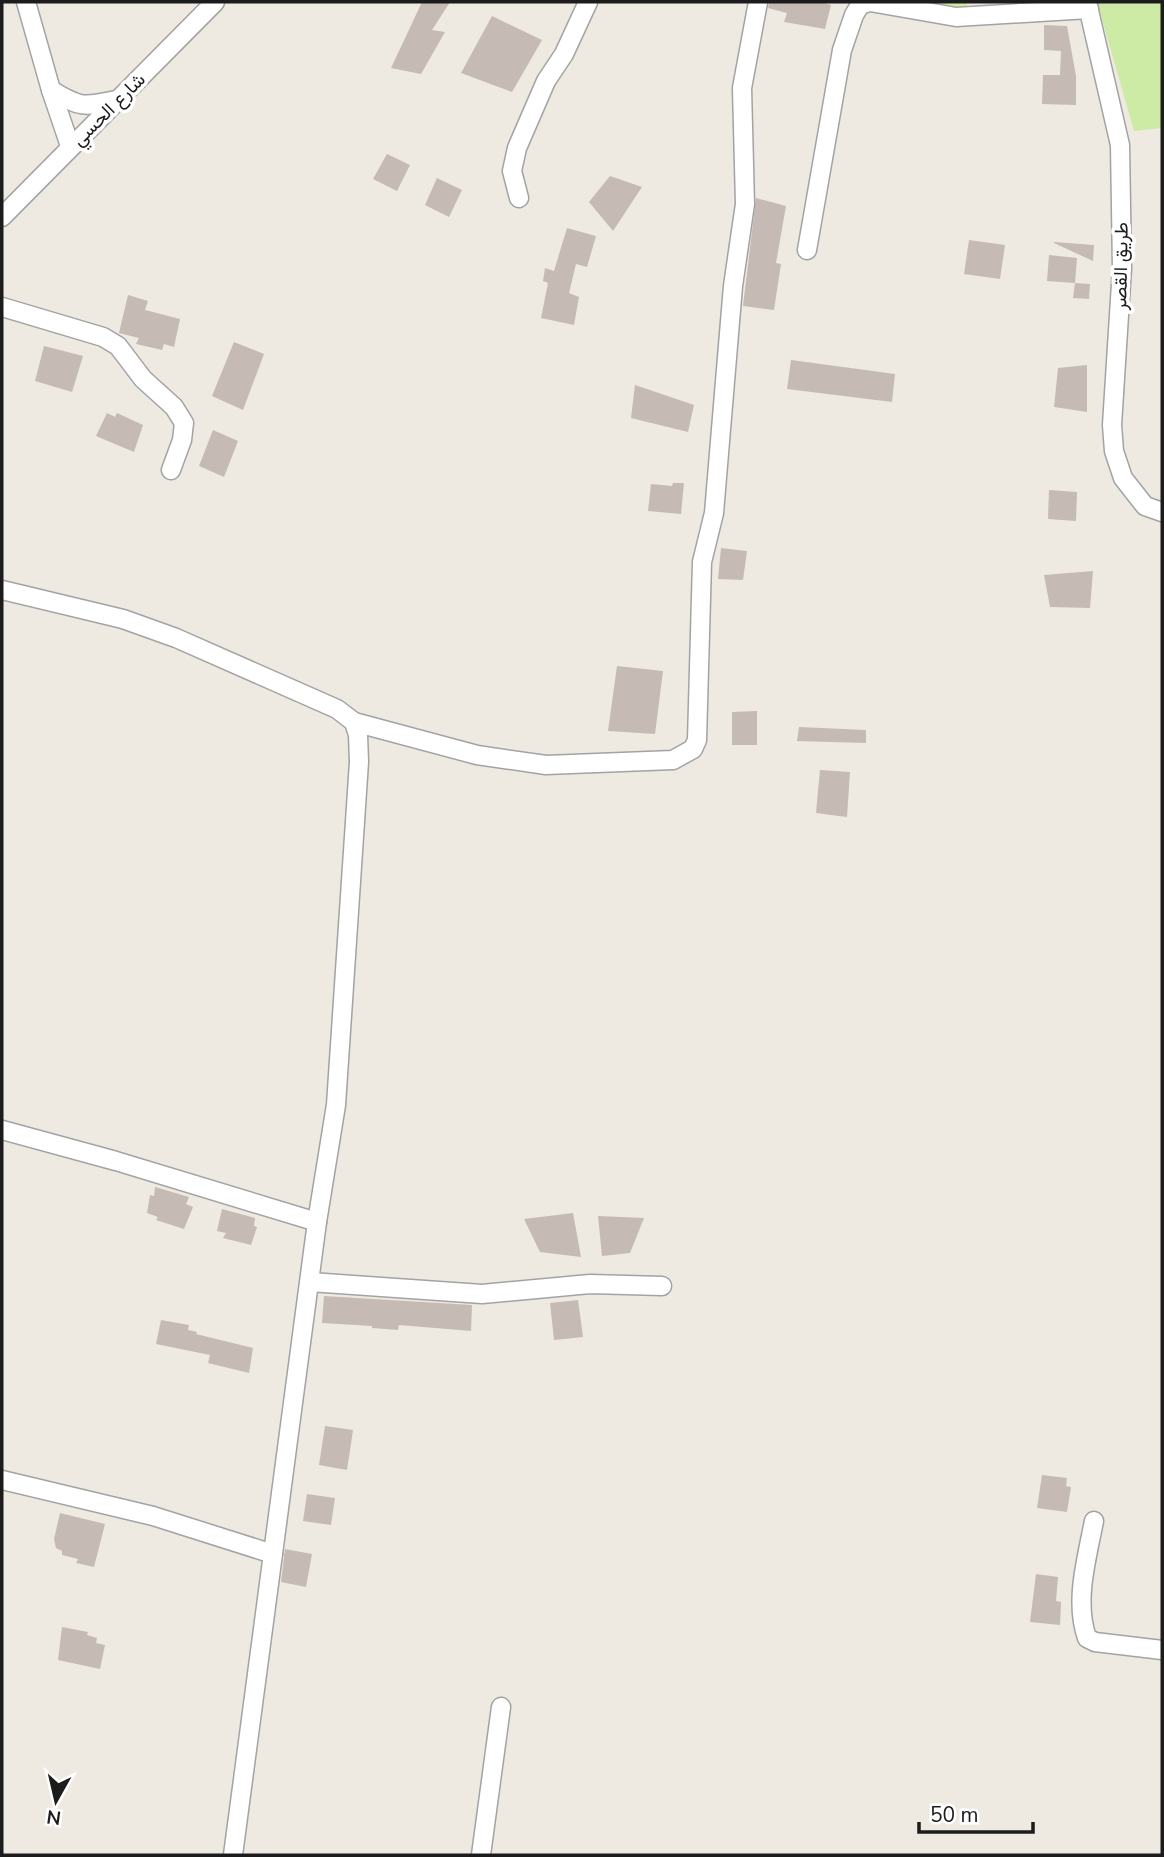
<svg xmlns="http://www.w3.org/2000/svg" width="1164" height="1857" font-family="'Nunito Sans',Vazirmatn,sans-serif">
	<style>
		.grass { fill: #ceeba5 }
		.building { fill: #c6bab5 }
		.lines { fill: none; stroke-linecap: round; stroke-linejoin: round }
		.minor-casing { stroke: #a3a3a3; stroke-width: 21 }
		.minor { stroke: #fff; stroke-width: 18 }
		.labels { text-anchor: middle; stroke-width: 7; stroke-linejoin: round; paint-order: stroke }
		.street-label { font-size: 19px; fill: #1c1c1c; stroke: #fff }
	</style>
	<rect width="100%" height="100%" fill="#eee9e1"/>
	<g class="grass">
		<polygon points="878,2 967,2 966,16"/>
		<polygon points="1097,2 1162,2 1162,128 1134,131"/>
	</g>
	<g class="building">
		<polygon points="422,2 450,2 432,30 445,32 421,74 391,68"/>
		<polygon points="769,2 821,2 831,5 825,29 784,22 787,13 768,8"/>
		<polygon points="492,16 542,40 512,92 461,73"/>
		<polygon points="1044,25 1067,26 1076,76 1076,105 1042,104 1043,75 1060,75 1061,51 1044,50"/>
		<polygon points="387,154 410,165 397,191 373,179"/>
		<polygon points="610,176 642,187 613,231 589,202"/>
		<polygon points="437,178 462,190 449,217 425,205"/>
		<polygon points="756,198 786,206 776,263 781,264 774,310 743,306"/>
		<polygon points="567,228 596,236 587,267 576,264 569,293 579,297 574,325 541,318 548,283 543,281 545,268 554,271"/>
		<polygon points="969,240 1005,245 1000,279 964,274"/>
		<polygon points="1054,242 1094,245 1093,261 1054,243"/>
		<polygon points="1049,255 1077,258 1075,283 1047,281"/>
		<polygon points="1075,283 1090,284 1089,299 1073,298"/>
		<polygon points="128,295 148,301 145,310 180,319 174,347 164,344 162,350 136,344 139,338 119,333"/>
		<polygon points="234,342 264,354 243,410 212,396"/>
		<polygon points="44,346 83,356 72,392 35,381"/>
		<polygon points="791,360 895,374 892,402 787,389"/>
		<polygon points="1087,365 1087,412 1054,407 1058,368"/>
		<polygon points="635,385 694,405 688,432 631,418"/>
		<polygon points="107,413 115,417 117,413 143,425 134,452 96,436"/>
		<polygon points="213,430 238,441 224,477 199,466"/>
		<polygon points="673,483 684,483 681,514 648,511 651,484 672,486"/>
		<polygon points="1049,490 1077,492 1076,521 1048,519"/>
		<polygon points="721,548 747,551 743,580 718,579"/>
		<polygon points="1093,571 1090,608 1050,607 1044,575"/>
		<polygon points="617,666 663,671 655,734 608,731"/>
		<polygon points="757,711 757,745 732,745 732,712"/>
		<polygon points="799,727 866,730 866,743 797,741"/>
		<polygon points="820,770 850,772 847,817 816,813"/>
		<polygon points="155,1187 189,1197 186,1204 193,1207 184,1229 156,1220 158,1217 147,1213 150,1195 154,1196"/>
		<polygon points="222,1209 255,1218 254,1226 257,1227 251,1245 223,1238 226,1233 217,1231"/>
		<polygon points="573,1213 581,1257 540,1252 524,1219"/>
		<polygon points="598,1216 644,1218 630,1253 602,1256"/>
		<polygon points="324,1296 472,1305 471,1331 399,1325 398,1330 372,1328 372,1326 322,1323"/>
		<polygon points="578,1300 583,1337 554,1340 550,1303"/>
		<polygon points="161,1320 189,1325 188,1330 197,1332 196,1334 253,1348 249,1373 208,1363 210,1355 156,1344"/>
		<polygon points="325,1426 353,1430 347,1470 319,1465"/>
		<polygon points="1042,1475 1067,1478 1066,1486 1071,1487 1067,1512 1037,1508"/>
		<polygon points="307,1494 335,1498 331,1525 303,1521"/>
		<polygon points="60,1513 105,1524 94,1567 76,1563 78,1559 62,1555 62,1551 56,1548 54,1539"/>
		<polygon points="285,1549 312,1554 306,1587 281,1582"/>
		<polygon points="1036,1574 1058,1577 1056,1601 1061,1602 1060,1625 1030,1622"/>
		<polygon points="62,1627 88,1632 87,1635 97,1638 96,1643 105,1645 100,1669 58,1660"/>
	</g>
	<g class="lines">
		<defs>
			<g id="minor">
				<polyline points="26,2 51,90 70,146"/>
				<polyline points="1087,2 1120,145 1122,268 1112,425 1114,451 1123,478 1145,506 1162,512"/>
				<path d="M 51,90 C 80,108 84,107 117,100"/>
				<polyline points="519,198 512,171 517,148 546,81 564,54 588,2"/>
				<polyline points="2,217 215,2"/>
				<polyline points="807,250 842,50 854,15 860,5 870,2 956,17 1089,9"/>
				<polyline points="2,307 103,337 118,346 143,379 174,407 184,423 182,440 171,470"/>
				<polyline points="2,590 123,619 176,638 337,709 354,722 358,735 359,762 336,1105 317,1222 233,1855"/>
				<polyline points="354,722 477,755 546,765 673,760 693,749 697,740 702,562 714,513 733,286 745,204 742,88 758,2"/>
				<polyline points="2,1130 116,1161 317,1222"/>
				<polyline points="310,1282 482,1294 590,1284 662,1286"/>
				<polyline points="2,1480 153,1516 273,1554"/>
				<path d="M 1094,1521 C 1087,1558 1074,1601 1087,1638 L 1095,1642 L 1162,1650"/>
				<polyline points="481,1855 501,1707"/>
			</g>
		</defs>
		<use href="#minor" class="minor-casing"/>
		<use href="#minor" class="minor"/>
	</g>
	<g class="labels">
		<g class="street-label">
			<text transform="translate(108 109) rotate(-45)" y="7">شارع الحسي</text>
			<text transform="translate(1120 266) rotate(-89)" y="7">طريق القصر</text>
		</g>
	</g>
	<rect width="1164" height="1857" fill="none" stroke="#1c1c1c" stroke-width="7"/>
	<g transform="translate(56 1801) rotate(188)" stroke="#ffffff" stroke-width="5" paint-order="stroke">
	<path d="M0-5L12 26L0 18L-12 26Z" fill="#1c1c1c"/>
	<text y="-10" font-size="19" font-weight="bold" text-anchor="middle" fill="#1c1c1c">N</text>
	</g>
	<path d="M919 1822v10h114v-10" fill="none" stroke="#1c1c1c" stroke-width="3.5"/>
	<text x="930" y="1822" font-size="21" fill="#1c1c1c" stroke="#ffffff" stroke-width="5" paint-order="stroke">50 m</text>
</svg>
